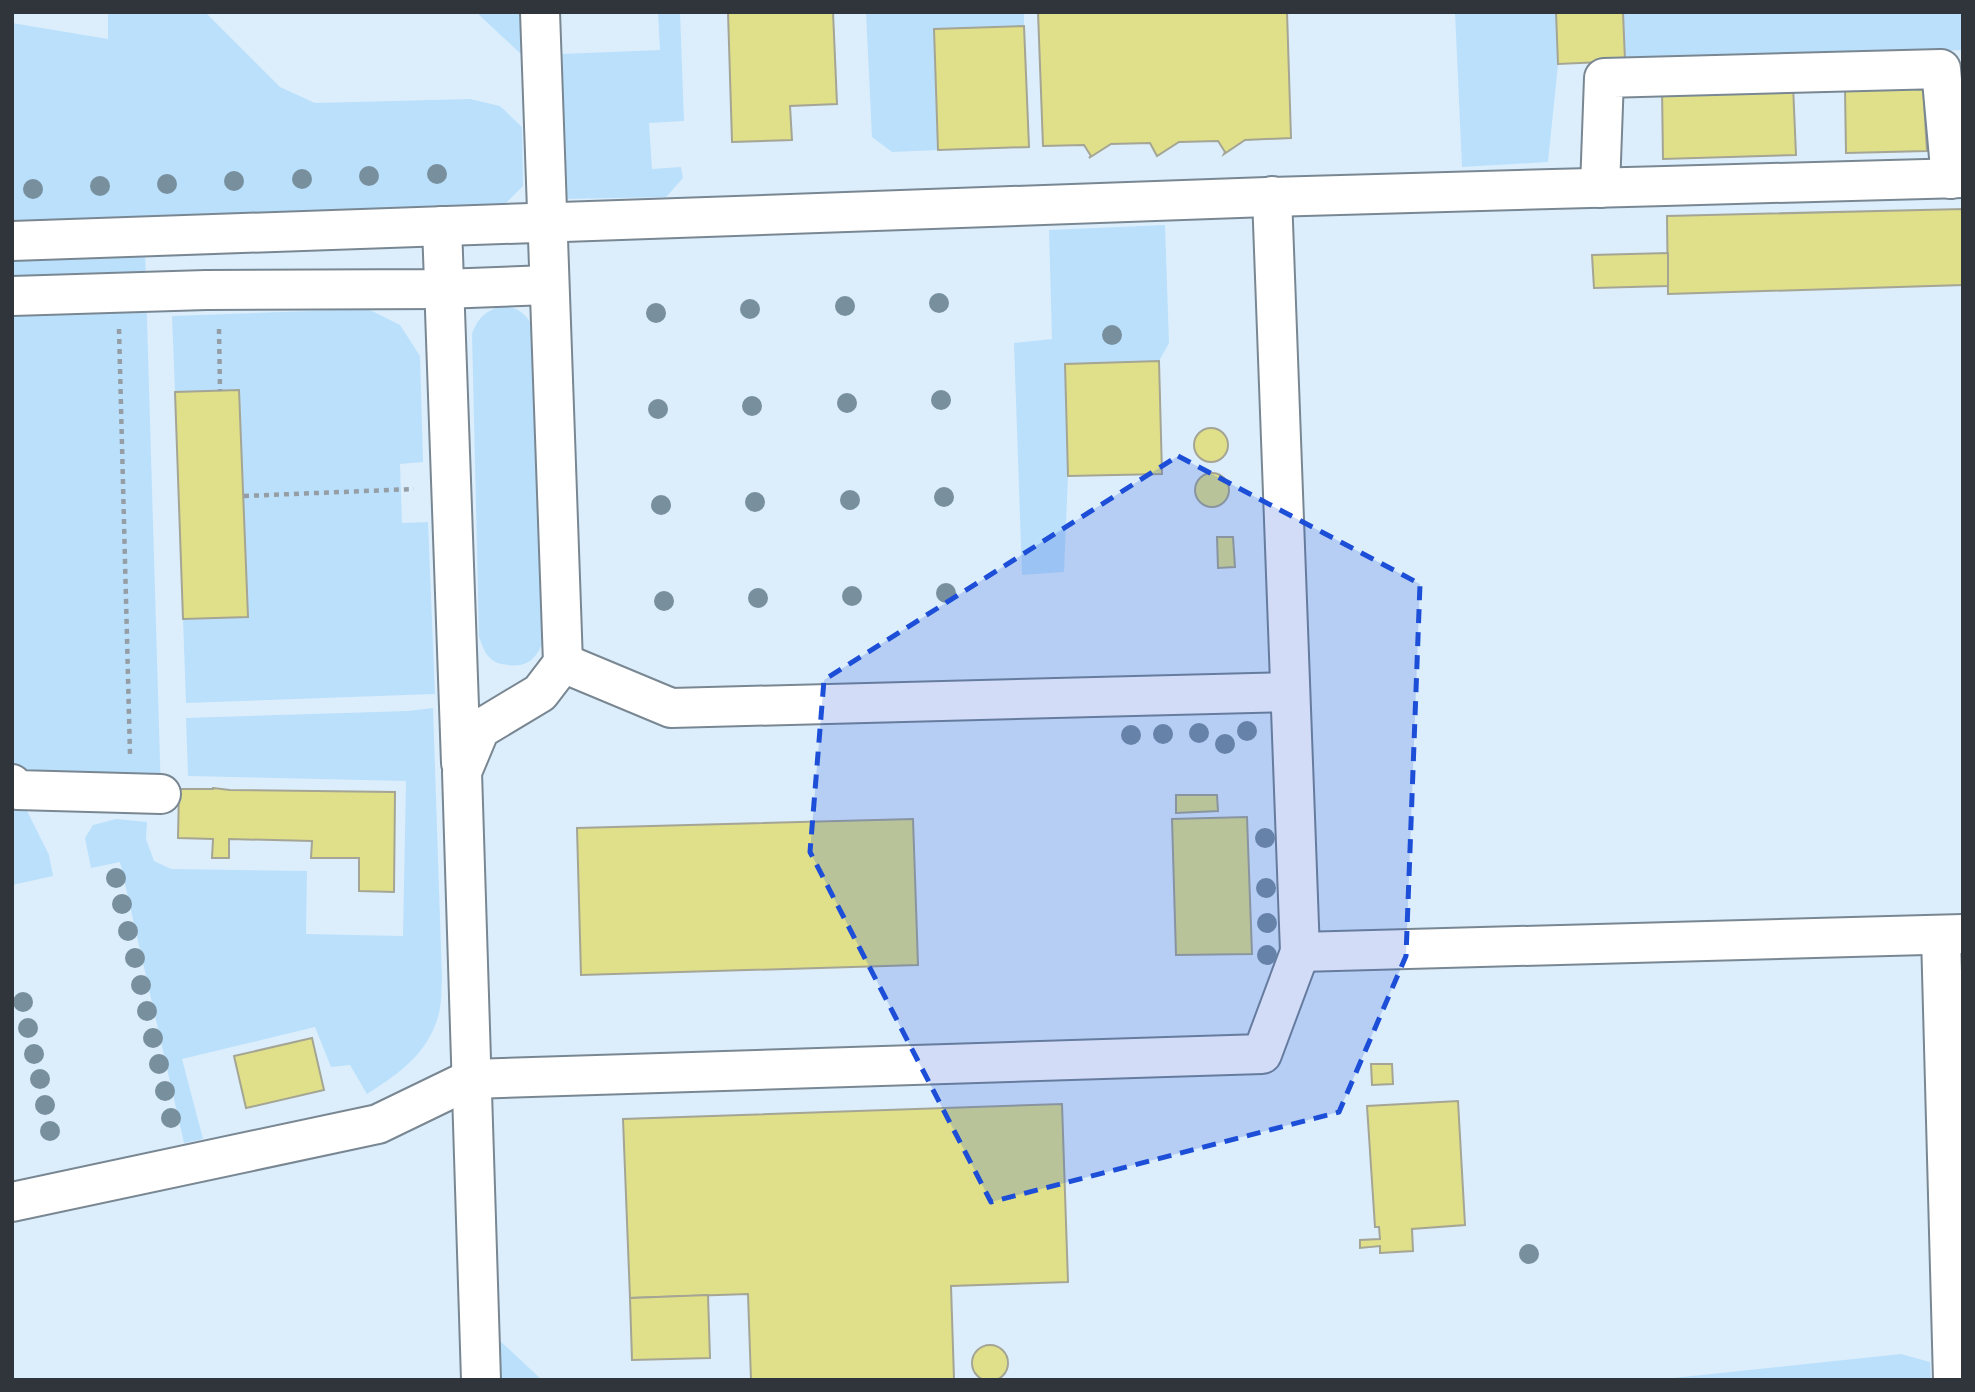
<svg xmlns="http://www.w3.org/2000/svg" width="1975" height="1392" font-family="'Alegreya Sans',sans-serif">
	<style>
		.built { fill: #dceefc }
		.green { fill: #bbe0fb }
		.building { fill: #e0e08a; stroke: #a4a594; stroke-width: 2 }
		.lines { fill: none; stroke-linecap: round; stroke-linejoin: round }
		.minor-casing { stroke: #798792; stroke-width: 42 }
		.path { stroke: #969ea5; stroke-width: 4.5; stroke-dasharray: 5 5; stroke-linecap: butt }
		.minor { stroke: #fff; stroke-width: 38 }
		.tree { fill: #788f9e }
		.marked { fill: #1d4ed8; fill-opacity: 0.2; stroke: #1d4ed8; stroke-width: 5; stroke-dasharray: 14 9; stroke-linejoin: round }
	</style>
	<rect width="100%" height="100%" fill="#ecf5fd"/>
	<rect class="built" x="12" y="12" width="1951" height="1368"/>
	<g class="green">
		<polygon points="108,12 205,12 280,87 315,103 470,99 500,106 522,127 523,186 503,206 144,217 161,794 17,791 49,855 53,876 12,885 12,23 108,39"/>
		<polygon points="476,12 521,12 522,55"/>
		<polygon points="658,12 680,12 684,121 649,123 652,169 681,167 683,178 666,197 566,199 561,54 660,50"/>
		<polygon points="866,12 1024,12 1024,26 934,29 938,150 892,152 872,137"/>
		<polygon points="1455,12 1556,12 1558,64 1548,162 1462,167"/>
		<polygon points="1623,12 1963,12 1963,50 1625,61"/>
		<polygon points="1165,225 1169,343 1159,361 1065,365 1068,476 1064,572 1022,575 1014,343 1052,339 1049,230"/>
		<path d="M 502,306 C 521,307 528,316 536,333 L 546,629 C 542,650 533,669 508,665 C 500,664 495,663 489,657 C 484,652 482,644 479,637 L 472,334 C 478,318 485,311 502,306 Z"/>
		<polygon points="368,309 400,325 420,356 423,462 400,464 402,523 428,522 435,694 186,703 183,619 247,617 239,390 175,392 172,316"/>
		<path d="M 433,708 L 442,979 C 441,990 442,1002 439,1013 C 429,1053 400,1073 367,1094 L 350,1065 L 331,1067 L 315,1027 L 182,1059 L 203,1139 L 184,1143 L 120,862 L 91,868 L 85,838 L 93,825 L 116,819 L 147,822 L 146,839 L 154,861 L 171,869 L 307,871 L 306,934 L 403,936 L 406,781 L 188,776 L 186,718 L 408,711 Z"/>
		<polygon points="498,1339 542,1380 499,1380"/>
		<polygon points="1901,1354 1930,1362 1931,1380 1654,1380"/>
	</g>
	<g class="building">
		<polygon points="728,12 833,12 837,104 790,106 792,140 732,142"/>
		<polygon points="1038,12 1287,12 1291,138 1245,140 1224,154 1225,152 1218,141 1179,142 1157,156 1150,143 1111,144 1089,158 1091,156 1084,145 1043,146"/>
		<polygon points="1556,12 1623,12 1625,61 1558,64"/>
		<polygon points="1024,26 1029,147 938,150 934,29"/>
		<polygon points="1793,85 1796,155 1663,159 1662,89"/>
		<polygon points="1923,86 1927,151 1846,153 1845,89"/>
		<polygon points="1963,209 1963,285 1668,294 1667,216"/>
		<polygon points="1668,253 1668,286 1594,288 1592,255"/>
		<polygon points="1159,361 1162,474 1068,476 1065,364"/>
		<polygon points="239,390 248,617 183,619 175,392"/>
		<circle cx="1211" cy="445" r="17"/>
		<circle cx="1212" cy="490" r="17"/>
		<polygon points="1217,537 1233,537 1235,567 1218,568"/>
		<polygon points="213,788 230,790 395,792 394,892 359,891 359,858 311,858 312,841 229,839 229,858 212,858 213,839 178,838 179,789 213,789"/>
		<polygon points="1176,795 1217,795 1218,811 1176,813"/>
		<polygon points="1247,817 1252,954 1176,955 1172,819"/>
		<polygon points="913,819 918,965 581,975 577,828"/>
		<polygon points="312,1038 324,1090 246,1108 234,1056"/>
		<polygon points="1371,1064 1392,1064 1393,1084 1372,1085"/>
		<polygon points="1458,1101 1465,1225 1412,1229 1413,1251 1380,1253 1380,1246 1360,1248 1360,1240 1380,1239 1379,1227 1375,1227 1367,1106"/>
		<polygon points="1062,1104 1068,1282 951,1286 954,1379 751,1380 748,1294 630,1298 623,1119"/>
		<polygon points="708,1295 710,1358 632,1360 630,1298"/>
		<circle cx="990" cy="1363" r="18"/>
	</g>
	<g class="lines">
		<defs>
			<g id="minor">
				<polyline points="1600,188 1604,78 1941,69 1951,179"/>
				<polyline points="1272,196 1300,952 1963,934"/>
				<polyline points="442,226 461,763"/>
				<path d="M 12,241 C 430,229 849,210 1267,197 C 1499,189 1731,185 1963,178"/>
				<polyline points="12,296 206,290 443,289 548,285"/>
				<polyline points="563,663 671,708 1290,692"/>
				<polyline points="12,784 17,790 161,794"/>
				<polyline points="1941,935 1953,1380"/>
				<polyline points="12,1202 378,1124 471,1079 1262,1054 1300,952"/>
				<polyline points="481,1380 462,772 480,729 540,693 563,663 540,12"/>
			</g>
		</defs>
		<use href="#minor" class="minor-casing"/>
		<g class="path">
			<polyline points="119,329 130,754"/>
			<polyline points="219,329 220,391"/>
			<polyline points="244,496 414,489"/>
		</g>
		<use href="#minor" class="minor"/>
	</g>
	<g class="tree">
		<circle cx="437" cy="174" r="10"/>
		<circle cx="369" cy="176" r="10"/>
		<circle cx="302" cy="179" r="10"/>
		<circle cx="234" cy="181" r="10"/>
		<circle cx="167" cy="184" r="10"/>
		<circle cx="100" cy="186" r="10"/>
		<circle cx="33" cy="189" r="10"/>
		<circle cx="939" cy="303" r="10"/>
		<circle cx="845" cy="306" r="10"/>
		<circle cx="750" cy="309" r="10"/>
		<circle cx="656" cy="313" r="10"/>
		<circle cx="1112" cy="335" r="10"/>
		<circle cx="941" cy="400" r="10"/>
		<circle cx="847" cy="403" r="10"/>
		<circle cx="752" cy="406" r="10"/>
		<circle cx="658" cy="409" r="10"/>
		<circle cx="944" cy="497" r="10"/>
		<circle cx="850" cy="500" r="10"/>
		<circle cx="755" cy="502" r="10"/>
		<circle cx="661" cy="505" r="10"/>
		<circle cx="946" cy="593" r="10"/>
		<circle cx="852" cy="596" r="10"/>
		<circle cx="758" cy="598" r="10"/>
		<circle cx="664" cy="601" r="10"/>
		<circle cx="1247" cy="731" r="10"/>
		<circle cx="1199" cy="733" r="10"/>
		<circle cx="1163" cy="734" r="10"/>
		<circle cx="1131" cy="735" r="10"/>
		<circle cx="1225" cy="744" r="10"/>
		<circle cx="1265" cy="838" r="10"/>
		<circle cx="116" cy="878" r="10"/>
		<circle cx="1266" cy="888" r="10"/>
		<circle cx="122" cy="904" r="10"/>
		<circle cx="1267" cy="923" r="10"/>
		<circle cx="128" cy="931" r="10"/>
		<circle cx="1267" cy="955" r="10"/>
		<circle cx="135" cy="958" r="10"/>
		<circle cx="141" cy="985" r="10"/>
		<circle cx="23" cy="1002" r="10"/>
		<circle cx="147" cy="1011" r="10"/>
		<circle cx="28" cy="1028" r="10"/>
		<circle cx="153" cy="1038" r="10"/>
		<circle cx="34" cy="1054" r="10"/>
		<circle cx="159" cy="1064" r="10"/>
		<circle cx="40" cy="1079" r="10"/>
		<circle cx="165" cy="1091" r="10"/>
		<circle cx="45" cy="1105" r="10"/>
		<circle cx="171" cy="1118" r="10"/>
		<circle cx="50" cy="1131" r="10"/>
		<circle cx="1529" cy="1254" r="10"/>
	</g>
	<path class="marked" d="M 1178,456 L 1420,584 L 1406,956 L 1339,1112 L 991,1202 L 810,852 L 824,680 Z"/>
	<rect width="1975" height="1392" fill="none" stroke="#2f353a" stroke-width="28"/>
</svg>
